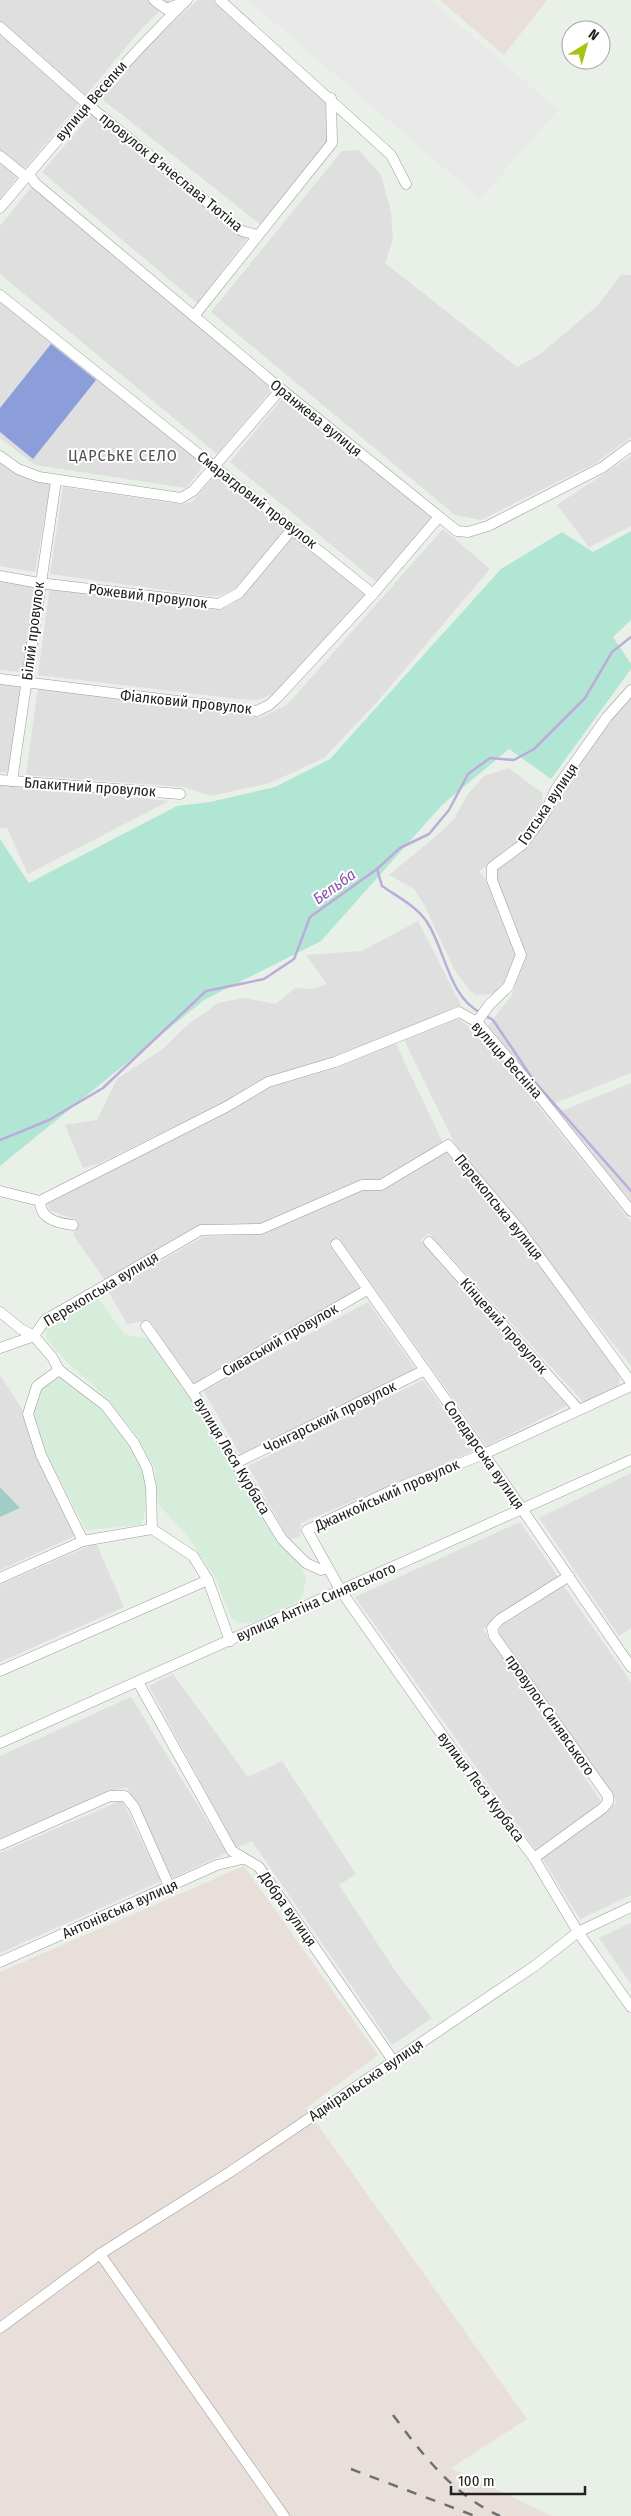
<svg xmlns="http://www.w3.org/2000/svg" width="631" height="2516" font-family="'Fira Sans Condensed',sans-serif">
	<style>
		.residential { fill: #dedfde }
		.industrial { fill: #e9dfda }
		.farmland { fill: #d5edda }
		.grass { fill: #b2e6d4 }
		.forest { fill: #a0cdc6 }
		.pitch { fill: #8c9ed9 }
		.parking { fill: #e9e9e9 }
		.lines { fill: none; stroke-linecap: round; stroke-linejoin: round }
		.stream { stroke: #bdacdb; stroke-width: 2.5 }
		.minor-casing { stroke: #9b9b9b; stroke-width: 11 }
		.minor { stroke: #fff; stroke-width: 10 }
		.rail { stroke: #6f6f6f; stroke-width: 2.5; stroke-dasharray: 10 10; stroke-linecap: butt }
		.labels { text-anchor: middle; stroke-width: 4; stroke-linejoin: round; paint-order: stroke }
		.street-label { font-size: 15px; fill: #212121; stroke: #fff }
		.neighbourhood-label { font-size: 16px; letter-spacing: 1px; fill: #545454; stroke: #fff }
		.water-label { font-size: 16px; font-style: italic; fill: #8c53ab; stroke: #fff }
	</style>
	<rect width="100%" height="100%" fill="#e9f0e8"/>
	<g class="residential">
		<polygon points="0,0 171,0 142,28 0,198"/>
		<polygon points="198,0 216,0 326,99 329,142 261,225 102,99 152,42"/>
		<polygon points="95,110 248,237 197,303 42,172"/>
		<polygon points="359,150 381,175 391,212 393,240 385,263 517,367 539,355 597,306 621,275 631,275 631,437 596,463 481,520 455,515 211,312 342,151"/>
		<polygon points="34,184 274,387 217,454 0,274 0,226"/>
		<polygon points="0,298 205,463 186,488 35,465 0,438"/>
		<polygon points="285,395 433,516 378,583 230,462"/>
		<polygon points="631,456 631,526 589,547 557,505"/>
		<polygon points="0,460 51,482 35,572 0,566"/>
		<polygon points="218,471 287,528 236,588 221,595 207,596 50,574 63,487 180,504 192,502"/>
		<polygon points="443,529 490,569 377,702 324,758 270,783 211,796 184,787 26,775 38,687 260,718 287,705"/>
		<polygon points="296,532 368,592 277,693 256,700 239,699 38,675 50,586 211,609 228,607 243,596"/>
		<polygon points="0,579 37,585 27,673 0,670"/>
		<polygon points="0,684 22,687 12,773 0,772"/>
		<polygon points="631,696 631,1073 550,1105 488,1026 512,995 525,956 493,871 526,848 548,818 561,792 611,717"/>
		<polygon points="509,768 542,793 543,806 519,844 479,871 489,884 518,955 507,979 494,994 477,995 469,990 454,969 425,906 414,889 389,875 442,831 454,819 468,794 484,776"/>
		<polygon points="0,785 169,801 28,874 7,828 0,828"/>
		<polygon points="418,921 461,1005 335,1058 266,1077 224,1102 98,1164 83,1168 65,1125 97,1120 117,1079 164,1048 185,1027 218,1003 243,998 276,1004 295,988 313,989 327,984 306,955 362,951"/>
		<polygon points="457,1018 481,1035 631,1222 631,1366 456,1146 404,1040"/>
		<polygon points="395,1042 443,1143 380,1181 262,1226 200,1226 105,1280 73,1235 79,1221 49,1210 48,1200 270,1087 337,1068"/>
		<polygon points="631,1083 631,1209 556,1113"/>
		<polygon points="447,1152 488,1195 620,1372 619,1385 584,1403 429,1233 421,1240 567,1406 487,1446 339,1238 329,1244 360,1289 194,1384 149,1320 127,1324 108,1291 203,1237 263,1233 363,1188 383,1190"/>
		<polygon points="368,1302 416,1370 240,1455 204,1391"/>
		<polygon points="0,1375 22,1409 35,1454 77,1535 0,1570 0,1517 20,1508 0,1487"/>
		<polygon points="423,1380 473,1451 301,1523 300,1536 289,1540 248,1466"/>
		<polygon points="631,1473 631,1628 619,1636 539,1518"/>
		<polygon points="520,1522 559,1578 483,1629 602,1803 537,1852 355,1597"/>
		<polygon points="96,1543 124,1607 0,1662 0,1585"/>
		<polygon points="563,1585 631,1682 631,1895 580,1919 542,1858 617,1802 499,1637 500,1625"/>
		<polygon points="173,1674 248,1777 282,1761 356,1874 339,1885 398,1975 432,2018 392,2045 252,1841 236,1848 149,1686"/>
		<polygon points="131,1697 227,1853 172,1878 127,1787 108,1792 0,1840 0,1756"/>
		<polygon points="122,1800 161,1881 0,1953 0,1853"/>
		<polygon points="631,1923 631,1984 599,1938"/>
	</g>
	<g class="industrial">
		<polygon points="440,0 547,0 504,55"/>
		<polygon points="244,1866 378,2055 306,2108 527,2419 451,2468 552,2516 0,2516 0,1972"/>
	</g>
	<g class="farmland">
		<polygon points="97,1297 125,1335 150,1339 190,1392 231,1465 278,1540 301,1564 306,1580 301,1600 254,1622 238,1623 231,1617 215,1577 186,1534 158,1504 155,1469 138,1438 108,1399 67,1362 47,1340 45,1328 57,1314"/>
		<polygon points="65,1375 103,1406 132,1443 147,1474 149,1499 141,1525 86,1530 46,1453 33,1416 39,1392 53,1378"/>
	</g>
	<polygon class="grass" points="631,531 631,620 613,637 631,664 631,669 551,779 509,749 442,805 321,941 204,1000 0,1166 0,839 29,883 177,806 210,802 275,787 330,759 501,569 562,532 593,552"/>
	<polygon class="forest" points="0,1487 20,1508 0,1517"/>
	<polygon class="pitch" points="51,344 96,380 33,459 0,432 0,408"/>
	<polygon class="parking" points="248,0 431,0 558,110 480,199"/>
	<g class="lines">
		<g class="stream">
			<path d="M 377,869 L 382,886 C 398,897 416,906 427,922 C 446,951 448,996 481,1013"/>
			<polyline points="486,1016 493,1020 534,1081 631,1191"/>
			<polyline points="0,1140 49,1120 103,1088 206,991 264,979 294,959 310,917 377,869 400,848 429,834 449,810 468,774 490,758 514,760 534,749 585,698 612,652 631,637"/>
		</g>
		<defs>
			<g id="minor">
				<polyline points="154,0 166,9 179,4"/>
				<polyline points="220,0 391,155 406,184"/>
				<polyline points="0,27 87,104 242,231 257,235"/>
				<polyline points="0,156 26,177"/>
				<polyline points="29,174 35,183 281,389 457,531 468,532 488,526 603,467 631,446"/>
				<path d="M 0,208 C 61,136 120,65 187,0"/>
				<polyline points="0,295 373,594"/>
				<polyline points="194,316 332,143 331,98"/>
				<polyline points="0,456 18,469 39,477 181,498 193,491 281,389"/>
				<polyline points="0,576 39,583 219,604 239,593 293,528"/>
				<polyline points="0,679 257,711 269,705 277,698 373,594 438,518"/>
				<polyline points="0,780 180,794"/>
				<polyline points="12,781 56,481"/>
				<polyline points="477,1022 489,1005 508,987 521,955 492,880 492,867 522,845 543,817 556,789 607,717 631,690"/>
				<polyline points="0,1191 40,1201"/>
				<polyline points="40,1201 226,1107 268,1082 335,1062 459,1012 477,1022 524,1077 631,1211"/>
				<path d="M 40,1201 C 40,1219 57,1223 73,1225"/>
				<polyline points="429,1242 579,1410"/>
				<polyline points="336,1244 484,1454 631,1667"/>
				<polyline points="0,1312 21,1329 34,1336 52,1357 59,1370 105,1405 134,1443 147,1468 151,1487 152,1529"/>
				<polyline points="146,1326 192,1391 282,1539 306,1563 321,1570 328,1568"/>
				<polyline points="0,1348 34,1336 45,1320 201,1230 261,1229 362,1185 381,1185 448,1145 520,1230 631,1382"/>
				<polyline points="59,1370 37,1386 28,1414 41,1455 83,1541"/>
				<polyline points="631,1386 484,1454 395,1489 307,1530 341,1591 457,1756 534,1858 578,1932 631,2007"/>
				<polyline points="192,1391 367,1290"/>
				<polyline points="236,1463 425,1370"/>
				<polyline points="0,1578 83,1541 152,1529 193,1556 208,1580 230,1641"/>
				<polyline points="0,1671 208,1580"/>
				<polyline points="138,1682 232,1851 259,1867 394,2062"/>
				<polyline points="0,1743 631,1460"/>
				<polyline points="0,1845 110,1796 125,1796 134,1807 170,1888"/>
				<polyline points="534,1858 603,1808 608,1802 608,1796 494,1636 492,1628 499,1620 569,1576"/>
				<polyline points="0,1962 217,1865 242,1859"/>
				<polyline points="100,2254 284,2516"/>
				<polyline points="0,2328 100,2254 230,2172 536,1965 578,1932 631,1907"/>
			</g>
		</defs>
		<use href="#minor" class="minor-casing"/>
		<use href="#minor" class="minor"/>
		<g class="rail">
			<path d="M 393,2415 C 423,2455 453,2495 500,2516"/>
			<polyline points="351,2469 475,2516"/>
		</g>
	</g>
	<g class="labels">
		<g class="street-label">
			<text transform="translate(91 101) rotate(-49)" y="5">вулиця Веселки</text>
			<text transform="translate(171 172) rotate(39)" y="5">провулок Вʼячеслава Тютіна</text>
			<text transform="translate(316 418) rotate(39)" y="5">Оранжева вулиця</text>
			<text transform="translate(257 500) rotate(38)" y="5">Смарагдовий провулок</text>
			<text transform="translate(148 596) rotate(7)" y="5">Рожевий провулок</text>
			<text transform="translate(33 631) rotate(-83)" y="5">Білий провулок</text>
			<text transform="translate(186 702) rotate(6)" y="5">Фіалковий провулок</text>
			<text transform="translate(90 787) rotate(4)" y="5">Блакитний провулок</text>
			<text transform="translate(548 804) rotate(-56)" y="5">Готська вулиця</text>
			<text transform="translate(507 1060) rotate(48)" y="5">вулиця Весніна</text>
			<text transform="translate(499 1207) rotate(51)" y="5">Перекопська вулиця</text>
			<text transform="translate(101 1289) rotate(-31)" y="5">Перекопська вулиця</text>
			<text transform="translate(504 1326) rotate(48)" y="5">Кінцевий провулок</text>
			<text transform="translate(280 1340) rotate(-30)" y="5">Сиваський провулок</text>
			<text transform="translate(330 1417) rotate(-26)" y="5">Чонгарський провулок</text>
			<text transform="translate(484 1455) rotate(55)" y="5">Соледарська вулиця</text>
			<text transform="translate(232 1456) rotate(59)" y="5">вулиця Леся Курбаса</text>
			<text transform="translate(387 1495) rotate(-24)" y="5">Джанкойський провулок</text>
			<text transform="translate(316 1602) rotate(-24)" y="5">вулиця Антіна Синявського</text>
			<text transform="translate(550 1715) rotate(55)" y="5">провулок Синявського</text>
			<text transform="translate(481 1787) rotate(53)" y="5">вулиця Леся Курбаса</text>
			<text transform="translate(120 1909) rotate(-24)" y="5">Антонівська вулиця</text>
			<text transform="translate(288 1909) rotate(55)" y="5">Добра вулиця</text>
			<text transform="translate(366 2080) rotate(-34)" y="5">Адміральська вулиця</text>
		</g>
		<g class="neighbourhood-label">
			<text x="123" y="461">ЦАРСЬКЕ СЕЛО</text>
		</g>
		<g class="water-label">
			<text transform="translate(334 886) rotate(-36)" y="6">Бельба</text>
		</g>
	</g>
	<g transform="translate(586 45) rotate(37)"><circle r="24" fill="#ffffff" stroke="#a6a6a6"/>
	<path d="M0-4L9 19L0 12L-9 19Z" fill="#a8c30e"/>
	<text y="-8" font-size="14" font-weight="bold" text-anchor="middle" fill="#212121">N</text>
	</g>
	<path d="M451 2486v8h134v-8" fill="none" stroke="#212121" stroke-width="2.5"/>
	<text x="458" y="2486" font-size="15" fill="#212121" stroke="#ffffff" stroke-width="4" paint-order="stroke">100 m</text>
</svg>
